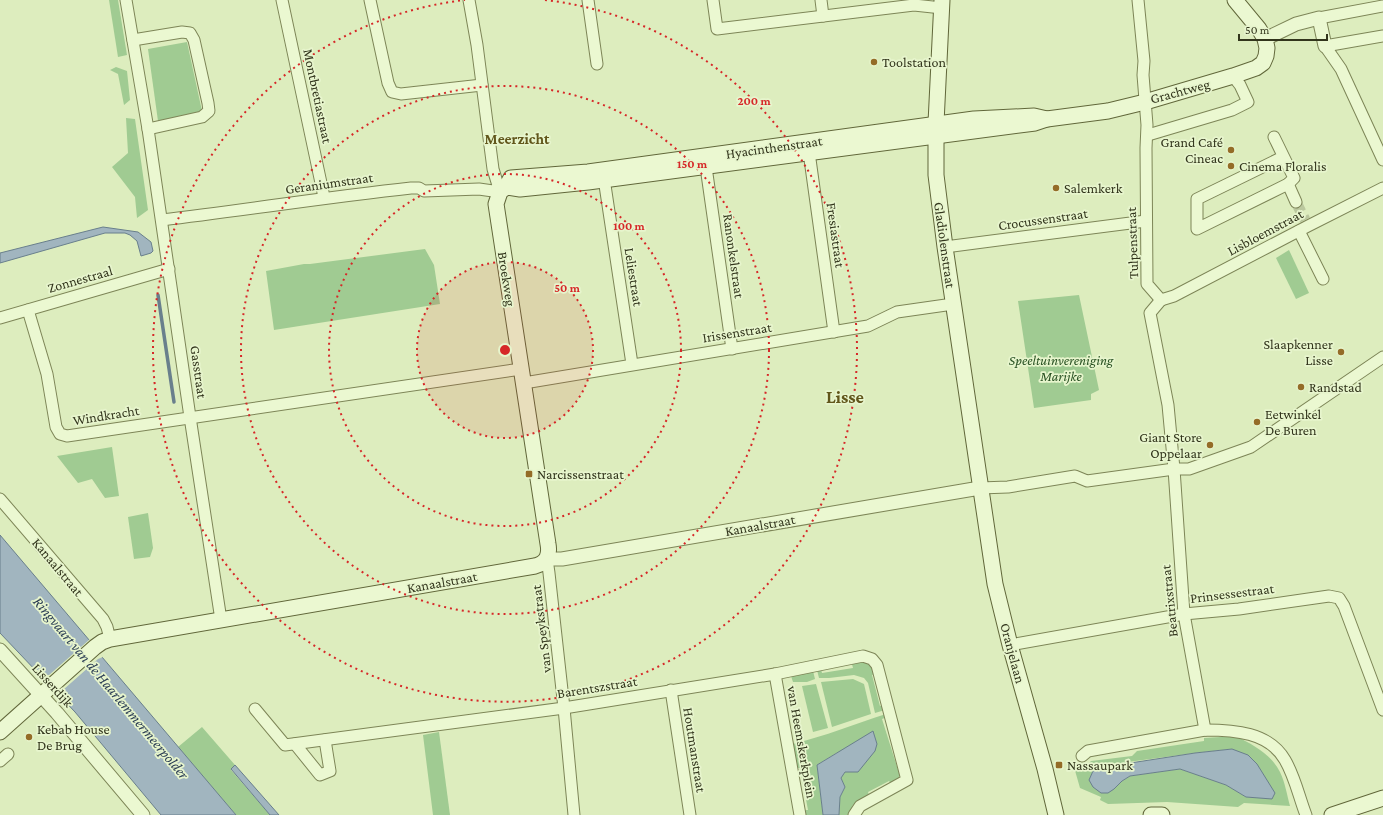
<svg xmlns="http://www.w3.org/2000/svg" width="1383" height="815" font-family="'Crimson Pro',serif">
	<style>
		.green { fill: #a0cb92; fill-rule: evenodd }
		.water { fill: #a1b5bf; stroke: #697f8c }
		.pier { fill: #ddedbe }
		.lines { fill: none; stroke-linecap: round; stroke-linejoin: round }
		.stream { stroke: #697f8c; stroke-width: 3.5 }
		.minor-tunnel { stroke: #bbc89e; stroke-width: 11; stroke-dasharray: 11 5.5; stroke-linecap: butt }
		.minor-casing { stroke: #7d8557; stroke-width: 13 }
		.tertiary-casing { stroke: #7d8557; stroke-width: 15 }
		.secondary-casing { stroke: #61673a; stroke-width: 17 }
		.minor { stroke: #ebf8d1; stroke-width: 11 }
		.tertiary { stroke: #ebf8d1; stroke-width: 13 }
		.secondary { stroke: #ebf8d1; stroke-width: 15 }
		.ring { fill: none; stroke: #d62828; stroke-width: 2; stroke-dasharray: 2 4 }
		.poi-dot { fill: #946c27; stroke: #e7f5cd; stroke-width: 1.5 }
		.labels { text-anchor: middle; stroke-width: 3.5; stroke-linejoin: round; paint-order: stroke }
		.poi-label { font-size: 14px; fill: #32351c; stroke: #e7f5cd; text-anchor: start }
		.street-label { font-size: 14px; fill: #32351c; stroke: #e7f5cd }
		.park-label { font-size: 14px; font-style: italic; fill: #285122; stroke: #e7f5cd }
		.neighbourhood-label { font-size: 15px; font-weight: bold; fill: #61561b; stroke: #e7f5cd }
		.water-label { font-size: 15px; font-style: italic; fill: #2b3d54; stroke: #e7f5cd }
		.district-label { font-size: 18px; font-weight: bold; fill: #61561b; stroke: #e7f5cd }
		.centre { fill: #d62828; stroke: #e7f5cd; stroke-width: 2 }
		.ring-label { font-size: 12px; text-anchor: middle; font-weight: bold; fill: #d62828; stroke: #e7f5cd; stroke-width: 3.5; stroke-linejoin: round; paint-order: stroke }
	</style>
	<rect width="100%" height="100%" fill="#ddedbe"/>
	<g class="green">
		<polygon points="109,0 118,0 127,55 118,57"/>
		<polygon points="187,42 202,111 158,121 148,49"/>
		<polygon points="116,67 127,71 130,100 124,105 118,74 110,70"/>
		<polygon points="126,118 135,119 148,210 137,218 135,197 112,167 128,153"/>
		<polygon points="425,249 434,265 440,304 274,330 266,271 304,264 310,264"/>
		<polygon points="1289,250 1309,293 1296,299 1276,258"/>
		<polygon points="1079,295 1099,390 1091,394 1091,400 1034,408 1018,301"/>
		<polygon points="112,447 119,496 105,498 92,479 78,483 57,456"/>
		<polygon points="148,513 153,548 150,557 134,559 128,517"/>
		<path d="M 863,662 C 870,664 874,666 875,674 L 872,675 L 880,706 L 884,705 L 885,710 L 875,713 L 868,683 L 864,678 L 854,675 L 829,678 L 819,678 L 817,670 L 821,669 L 822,673 L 853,668 L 852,664 Z"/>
		<polygon points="813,671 815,679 807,682 793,682 791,676 793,675"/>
		<polygon points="853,679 864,684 871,714 832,727 821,682"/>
		<polygon points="816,684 828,728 813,732 802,686"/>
		<path d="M 886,714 L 887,717 L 882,719 L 899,773 L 899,778 L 891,784 L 889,781 L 868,792 L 869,795 L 853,805 L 849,815 L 839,815 L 840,797 L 845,787 L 841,778 L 845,772 L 858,772 L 840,752 L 838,752 L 817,765 L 823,815 L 805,815 L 804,810 L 808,810 L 800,768 L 797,768 L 793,744 C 825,736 855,724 886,714 Z"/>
		<polygon points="202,727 235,765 231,770 270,815 236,815 178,747"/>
		<polygon points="439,732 450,815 433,815 423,735"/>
		<path d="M 1236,736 C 1253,745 1271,754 1280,772 C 1285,782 1287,795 1290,806 L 1244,803 L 1238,807 L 1167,802 L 1108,804 L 1100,800 L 1101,797 L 1080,788 L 1072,760 C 1077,767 1086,767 1091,761 L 1132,756 L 1137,751 L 1204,741 L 1204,738 ZM 1232,749 L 1246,797 L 1226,785 L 1180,769 L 1130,776 L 1122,781 L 1128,762 L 1195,753 Z"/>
	</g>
	<g class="water">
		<polygon points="103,227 138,232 151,242 153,251 151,253 141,256 137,241 130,235 125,233 105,233 0,263 0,253"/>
		<polygon points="0,535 90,641 102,657 236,815 161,815 75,712 0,633"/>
		<polygon points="873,731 877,744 875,751 858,772 845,772 841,778 845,787 840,797 839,815 823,815 817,765"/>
		<polygon points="1232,749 1248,755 1257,764 1275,793 1272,799 1246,797 1226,785 1180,769 1130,776 1122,781 1114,789 1108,793 1101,793 1093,787 1089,780 1093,771 1098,768 1195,753"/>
		<polygon points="235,765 279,815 270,815 231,769"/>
	</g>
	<polygon class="pier" points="90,639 103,657 98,659 63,690 60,698 40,675 49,675"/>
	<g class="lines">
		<polyline class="stream" points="158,295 174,402"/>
		<polyline class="minor-tunnel" points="1296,202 1305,220"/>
		<defs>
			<g id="minor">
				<polyline points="126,0 148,129 190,417 221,620"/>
				<polyline points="282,0 324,197"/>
				<polyline points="370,0 388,83 392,92 401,94 482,85"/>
				<polyline points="588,0 597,64"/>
				<polyline points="713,0 717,29 914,5 942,8"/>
				<polyline points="821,0 823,16"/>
				<polyline points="1138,0 1144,61 1143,75 1147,125 1146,148 1147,284 1161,300"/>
				<polyline points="1319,18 1383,6"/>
				<polyline points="1383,36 1325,46 1341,69 1383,160"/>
				<polyline points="133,40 182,32 190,33 194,40 208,103 209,111 202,117 148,129"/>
				<polyline points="1148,135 1232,110 1248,102 1240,85 1233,76"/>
				<polyline points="1274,137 1294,178 1288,184 1197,229 1197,199 1283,157"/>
				<polyline points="808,145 834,332"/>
				<polyline points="706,167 732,349"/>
				<polyline points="603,172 632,364"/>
				<polyline points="1288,184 1296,202"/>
				<path d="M 162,220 C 245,210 328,197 411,188 L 419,188 L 424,191 L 479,189 L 500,192 L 493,169 L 477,45 L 469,0"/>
				<polyline points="1299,231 1323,279"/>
				<polyline points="945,247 1146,221"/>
				<polyline points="1161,300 1150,313 1168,405 1174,469 1184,614 1205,730"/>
				<polyline points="1161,300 1174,296 1308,226 1383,188"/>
				<polyline points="28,310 47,374 56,427 60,434 67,436 521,369"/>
				<polyline points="0,318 169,269"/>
				<polyline points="524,383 868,326 897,312 953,304"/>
				<polyline points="980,488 1008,487 1075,476 1087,481 1174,469 1189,469 1251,447 1383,357"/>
				<polyline points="0,499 103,619 107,627 110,639"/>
				<polyline points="547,559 549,573 564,708 574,815"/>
				<polyline points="1010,645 1184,614 1239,609 1329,596 1339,598 1344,606 1383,710"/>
				<polyline points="775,674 800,815"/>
				<polyline points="671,690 690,815"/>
				<polyline points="255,709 285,745 564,708 775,674 863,656 872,659 877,665 907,780 860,806 854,815"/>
				<polyline points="295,744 320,775 330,771 325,740"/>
				<path d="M 1082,756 L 1088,751 L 1205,730 C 1234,730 1269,732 1285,760 C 1295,777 1299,797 1306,815"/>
				<polyline points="0,761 8,754"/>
			</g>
			<g id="tertiary">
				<polyline points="1265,39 1296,24 1319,18 1325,46"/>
				<polyline points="547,559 562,559 980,488"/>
				<polyline points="0,650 57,713 143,815"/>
			</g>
			<g id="secondary">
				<polyline points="942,0 936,123 936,175 945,247 995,584 1010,645 1045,769 1056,815"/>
				<polyline points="506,187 520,189 588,182 1035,123 1047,119 1108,111 1145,102 1233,76 1256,68 1263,63 1266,56 1267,48 1265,39 1259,29 1235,0"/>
				<path d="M 0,732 L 95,647 L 102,642 L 110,639 L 535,566 C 547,563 550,555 548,544 L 496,204 L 500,192 L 506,187 L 511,178 L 588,172 L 974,119 L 1034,116 L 1047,119"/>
				<polyline points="1151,815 1162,815"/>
				<polyline points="1332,815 1383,798"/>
			</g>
		</defs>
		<use href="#minor" class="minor-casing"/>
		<use href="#tertiary" class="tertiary-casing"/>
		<use href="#secondary" class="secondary-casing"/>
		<use href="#minor" class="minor"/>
		<use href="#tertiary" class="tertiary"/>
		<use href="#secondary" class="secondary"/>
	</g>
	<circle cx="505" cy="350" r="88" fill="#d62828" fill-opacity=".12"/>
	<g class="ring">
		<circle cx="505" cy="350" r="88"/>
		<circle cx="505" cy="350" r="176"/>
		<circle cx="505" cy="350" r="264"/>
		<path d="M545 0A352 352 0 1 1 465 0"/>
	</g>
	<g class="poi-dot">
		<circle cx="874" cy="62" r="4"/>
		<circle cx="1231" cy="150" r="4"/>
		<circle cx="1231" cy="166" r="4"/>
		<circle cx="1056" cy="188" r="4"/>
		<circle cx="1341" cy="352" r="4"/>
		<circle cx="1301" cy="387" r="4"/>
		<circle cx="1257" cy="422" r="4"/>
		<circle cx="1210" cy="445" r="4"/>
		<rect x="525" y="470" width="8" height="8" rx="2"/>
		<circle cx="29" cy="737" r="4"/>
		<rect x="1055" y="761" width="8" height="8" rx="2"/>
	</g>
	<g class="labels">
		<g class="poi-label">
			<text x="882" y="67">Toolstation</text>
			<text x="1223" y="147" text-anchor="end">Grand Café<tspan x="1223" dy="16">Cineac</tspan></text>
			<text x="1239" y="171">Cinema Floralis</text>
			<text x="1064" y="193">Salemkerk</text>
			<text x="1333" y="349" text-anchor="end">Slaapkenner<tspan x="1333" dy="16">Lisse</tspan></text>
			<text x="1309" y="392">Randstad</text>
			<text x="1265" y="419">Eetwinkel<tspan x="1265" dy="16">De Buren</tspan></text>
			<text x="1202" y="442" text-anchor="end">Giant Store<tspan x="1202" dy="16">Oppelaar</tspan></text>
			<text x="537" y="479">Narcissenstraat</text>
			<text x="37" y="734">Kebab House<tspan x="37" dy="16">De Brug</tspan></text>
			<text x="1067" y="770">Nassaupark</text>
		</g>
		<g class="street-label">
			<text transform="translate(1180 91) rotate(-15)" y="5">Grachtweg</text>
			<text transform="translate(318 96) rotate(78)" y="5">Montbretiastraat</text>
			<text transform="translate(774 147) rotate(-8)" y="5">Hyacinthenstraat</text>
			<text transform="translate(329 183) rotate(-8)" y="5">Geraniumstraat</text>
			<text transform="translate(1043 219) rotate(-8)" y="5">Crocussenstraat</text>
			<text transform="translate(1265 232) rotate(-28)" y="5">Lisbloemstraat</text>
			<text transform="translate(836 235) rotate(82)" y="5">Fresiastraat</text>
			<text transform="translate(1132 243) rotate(-92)" y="5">Tulpenstraat</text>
			<text transform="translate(945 245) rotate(82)" y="5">Gladiolenstraat</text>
			<text transform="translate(734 256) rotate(82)" y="5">Ranonkelstraat</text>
			<text transform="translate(634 277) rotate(81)" y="5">Leliestraat</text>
			<text transform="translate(80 279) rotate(-16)" y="5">Zonnestraal</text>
			<text transform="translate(507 279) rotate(81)" y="5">Broekweg</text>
			<text transform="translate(737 332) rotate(-9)" y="5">Irissenstraat</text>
			<text transform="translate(199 372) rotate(82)" y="5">Gasstraat</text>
			<text transform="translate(106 415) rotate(-9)" y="5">Windkracht</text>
			<text transform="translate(760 525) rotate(-10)" y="5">Kanaalstraat</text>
			<text transform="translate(58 567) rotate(50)" y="5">Kanaalstraat</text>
			<text transform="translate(442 582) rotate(-10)" y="5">Kanaalstraat</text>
			<text transform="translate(1232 593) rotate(-7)" y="5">Prinsessestraat</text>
			<text transform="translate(1169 601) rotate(-96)" y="5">Beatrixstraat</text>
			<text transform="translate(541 629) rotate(-97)" y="5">van Speykstraat</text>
			<text transform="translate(1013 653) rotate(75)" y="5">Oranjelaan</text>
			<text transform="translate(53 685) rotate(48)" y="5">Lisserdijk</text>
			<text transform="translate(597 687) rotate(-9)" y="5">Barentszstraat</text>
			<text transform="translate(802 742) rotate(80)" y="5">van Heemskerkplein</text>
			<text transform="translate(695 750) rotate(81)" y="5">Houtmanstraat</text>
		</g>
		<g class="park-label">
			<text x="1061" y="365">Speeltuinvereniging<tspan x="1061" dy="16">Marijke</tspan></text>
		</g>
		<g class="neighbourhood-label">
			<text x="517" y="144">Meerzicht</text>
		</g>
		<g class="water-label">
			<text transform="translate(111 688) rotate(50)" y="5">Ringvaart van de Haarlemmermeerpolder</text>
		</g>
		<g class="district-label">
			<text x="845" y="403">Lisse</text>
		</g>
	</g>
	<circle cx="505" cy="350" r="6" class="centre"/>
	<g class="ring-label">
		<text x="754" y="105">200 m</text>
		<text x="692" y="168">150 m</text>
		<text x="629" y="230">100 m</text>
		<text x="567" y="292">50 m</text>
	</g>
	<path d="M1239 34v6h88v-6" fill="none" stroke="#32351c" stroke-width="2"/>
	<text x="1245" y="34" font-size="12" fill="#32351c" stroke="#e7f5cd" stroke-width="3" paint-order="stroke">50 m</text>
</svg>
